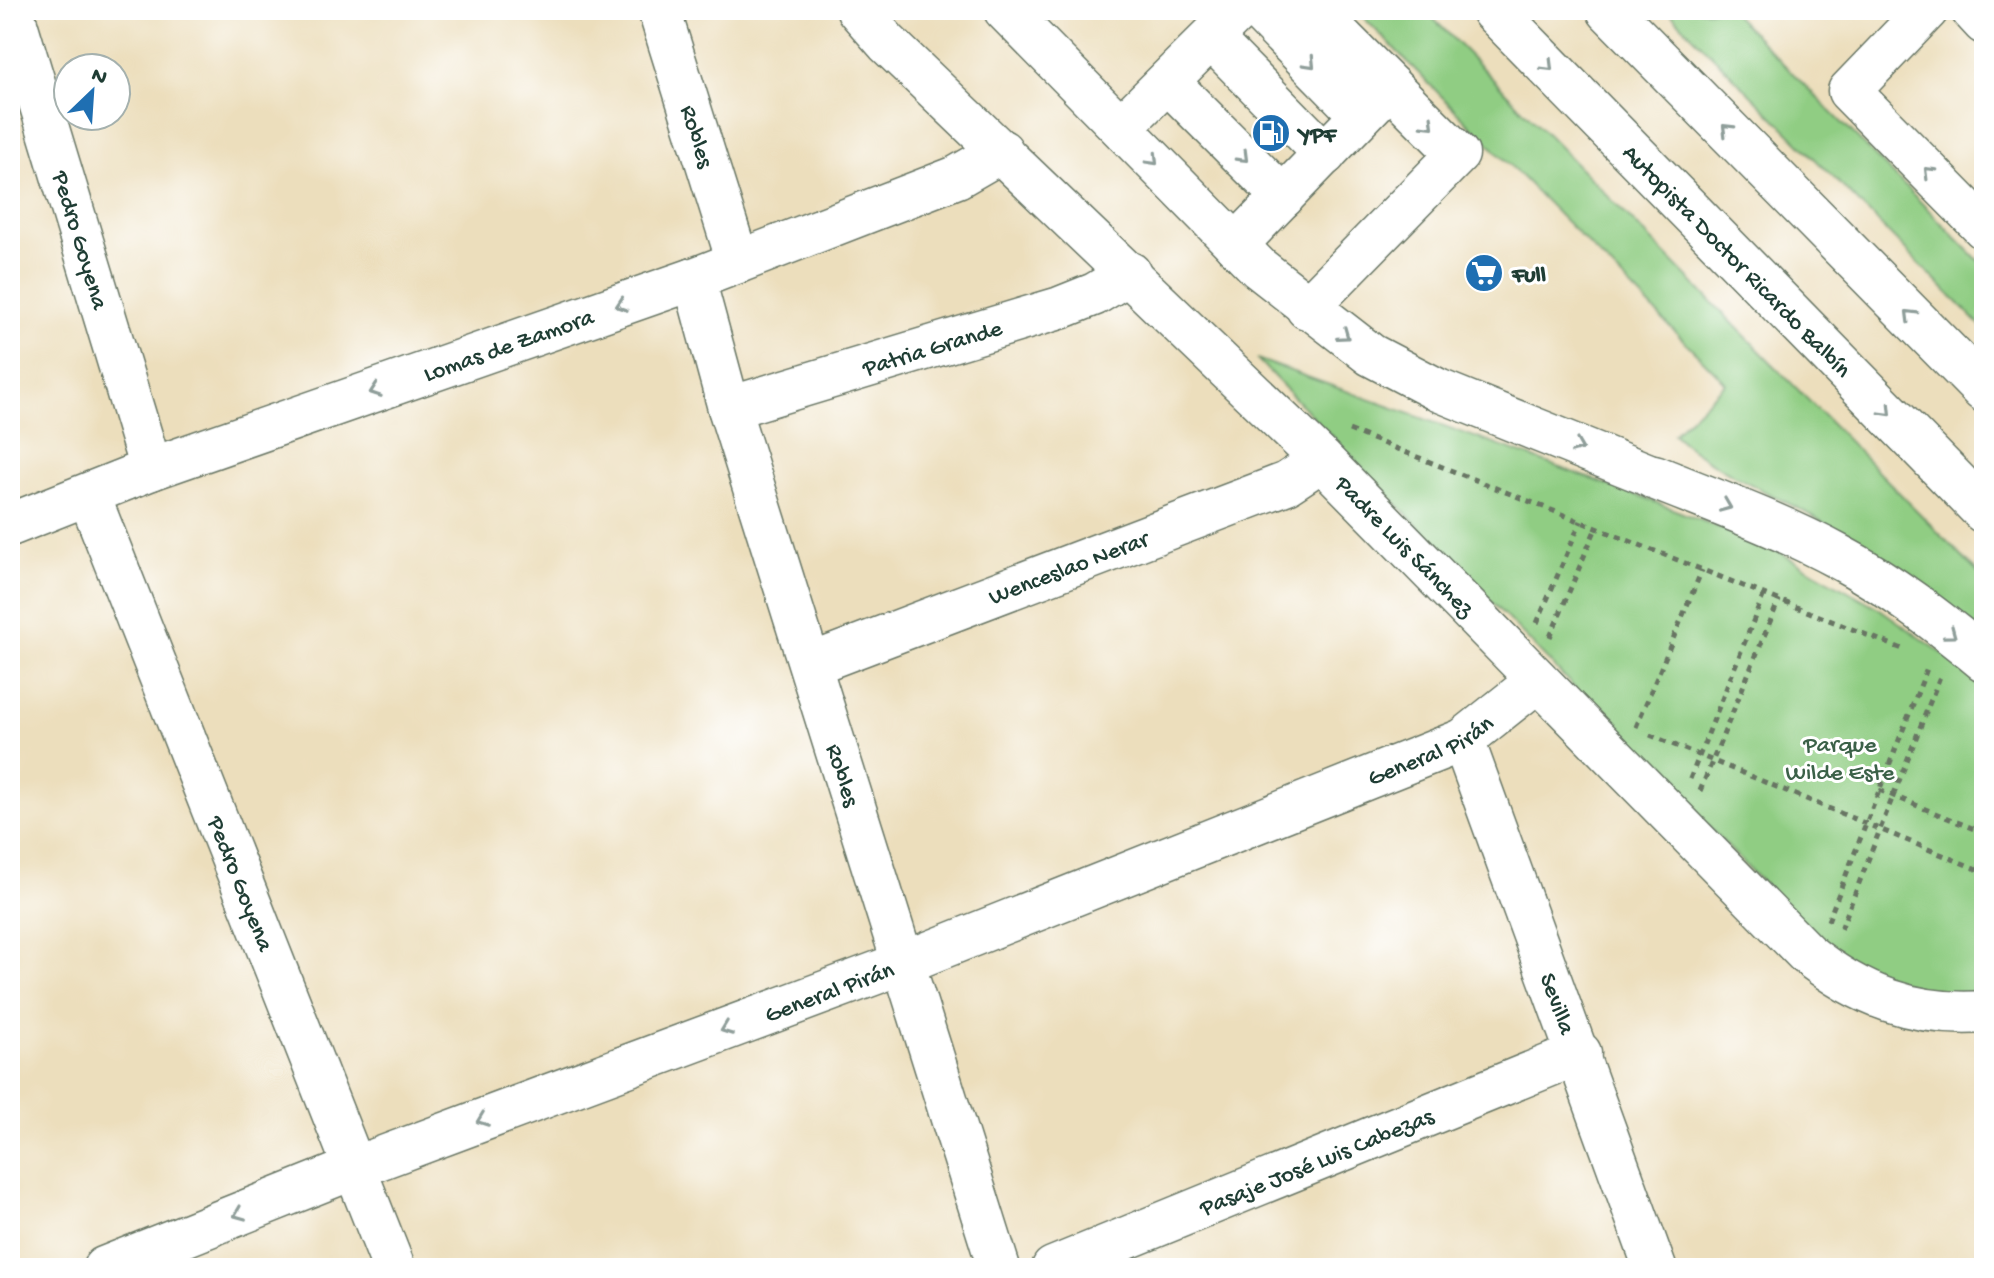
<svg xmlns="http://www.w3.org/2000/svg" width="1994" height="1278" font-family="'Gochi Hand',sans-serif">
	<style>
		.green { fill: #90cd83; stroke: #58855c; stroke-width: 2 }
		.lines { fill: none; stroke-linecap: round; stroke-linejoin: round }
		.minor-casing { stroke: #677564; stroke-width: 45 }
		.highway-casing { stroke: #677564; stroke-width: 47 }
		.path { stroke: #677564; stroke-width: 5; stroke-dasharray: 6 6; stroke-linecap: butt }
		.minor { stroke: #fff; stroke-width: 42 }
		.highway { stroke: #fff; stroke-width: 44 }
		.oneway { stroke: #8f9e9a }
		.labels { text-anchor: middle; stroke-width: 6; stroke-linejoin: round; paint-order: stroke }
		.poi-label { font-size: 24px; font-weight: bold; fill: #1f3d34; stroke: #fff; text-anchor: start }
		.street-label { font-size: 24px; fill: #1f3d34; stroke: #fff }
		.park-label { font-size: 24px; fill: #3b6148; stroke: #fff }
	</style>
	<rect width="100%" height="100%" fill="#fff"/>
	<filter id="ink" filterUnits="userSpaceOnUse"><feTurbulence type="fractalNoise" baseFrequency=".0125" numOctaves="2"/><feDisplacementMap in="SourceGraphic" scale="16" xChannelSelector="R" yChannelSelector="G"/><feConvolveMatrix kernelMatrix="1 2 1 2 8 2 1 2 1" color-interpolation-filters="sRGB"/></filter>
	<filter id="wash" filterUnits="userSpaceOnUse"><feTurbulence type="fractalNoise" baseFrequency=".006" numOctaves="4" result="noise"/><feDisplacementMap in="SourceGraphic" scale="32" xChannelSelector="R" yChannelSelector="G"/><feGaussianBlur stdDeviation="1.8" result="paint"/><feColorMatrix in="noise" values="0 0 0 0 0 0 0 0 0 0 0 0 0 0 0 0 0 1.4 0 .05"/><feComposite in="paint" operator="in"/></filter>
	<g filter="url(#wash)">
		<rect width="100%" height="100%" fill="#ecdebc"/>
		<g class="green">
			<path d="M 1356,10 L 1425,10 L 1984,579 L 1984,633 C 1932,597 1881,557 1826,524 C 1776,494 1716,473 1673,434 L 1726,383 Z"/>
			<polygon points="1667,10 1730,10 1984,266 1984,329"/>
			<polygon points="1257,359 1642,497 1774,549 1880,609 1984,683 1984,1003 1925,998 1839,956 1778,899"/>
		</g>
	</g>
	<g filter="url(#ink)">
		<g class="lines">
			<defs>
				<g id="minor">
					<path id="s1" d="M 12,10 L 151,469"/>
					<path id="s2" d="M 659,10 L 738,262"/>
					<path id="s3" d="M 858,10 L 887,43 L 1322,460 L 1806,953 C 1859,996 1915,1017 1984,1012"/>
					<polyline points="1005,10 1259,268 1371,355 1438,390 1654,477"/>
					<polyline points="1258,10 1361,115"/>
					<polyline points="1927,10 1849,91 1984,228"/>
					<polyline points="1972,10 1984,23"/>
					<polyline points="1212,39 1325,154"/>
					<polyline points="1168,82 1283,197"/>
					<polyline points="1121,127 1239,10"/>
					<polyline points="1236,245 1390,86"/>
					<path id="s4" d="M 694,279 L 729,408 L 999,1268"/>
					<polyline points="1307,308 1458,154 1314,10"/>
					<path id="s5" d="M 729,408 L 1060,308 L 1095,294 L 1130,273"/>
					<path id="s6" d="M 89,496 L 394,1268"/>
					<path id="s7" d="M 10,525 L 151,469 L 694,279 L 957,177 L 1002,151"/>
					<path id="s8" d="M 812,664 L 1287,483 L 1322,460"/>
					<path id="s9" d="M 1463,740 L 1655,1268"/>
					<path id="s10" d="M 104,1268 L 354,1168 L 903,963 L 1463,740 L 1536,682"/>
					<path id="s11" d="M 1053,1268 L 1580,1053"/>
				</g>
				<g id="highway">
					<path id="s12" d="M 1493,10 L 1984,511"/>
					<polyline points="1609,10 1984,390"/>
					<path d="M 1654,477 C 1716,502 1780,525 1839,557 C 1890,584 1939,622 1984,659"/>
				</g>
			</defs>
			<use href="#minor" class="minor-casing"/>
			<use href="#highway" class="highway-casing"/>
			<g class="path">
				<polyline points="1349,430 1905,650"/>
				<polyline points="1537,623 1581,521"/>
				<polyline points="1550,637 1596,528"/>
				<polyline points="1636,727 1702,570"/>
				<polyline points="1650,735 1984,872"/>
				<polyline points="1690,779 1764,594"/>
				<polyline points="1879,790 1984,833"/>
				<polyline points="1700,791 1779,600"/>
				<polyline points="1828,921 1928,666"/>
				<polyline points="1841,929 1941,674"/>
			</g>
			<use href="#minor" class="minor"/>
			<use href="#highway" class="highway"/>
		</g>
		<defs><path id="oneway-chevron" d="M-2-3.5L2.5 0L-2 3.5" fill="none" stroke-width="1.6" stroke-linecap="round" stroke-linejoin="round" transform="scale(2)"/></defs>
		<g class="oneway">
			<use href="#oneway-chevron" transform="translate(1310 63) rotate(46)"/>
			<use href="#oneway-chevron" transform="translate(1548 66) rotate(45)"/>
			<use href="#oneway-chevron" transform="translate(1429 124) rotate(45)"/>
			<use href="#oneway-chevron" transform="translate(1727 129) rotate(-135)"/>
			<use href="#oneway-chevron" transform="translate(1243 157) rotate(45)"/>
			<use href="#oneway-chevron" transform="translate(1153 160) rotate(46)"/>
			<use href="#oneway-chevron" transform="translate(1929 172) rotate(-135)"/>
			<use href="#oneway-chevron" transform="translate(621 305) rotate(161)"/>
			<use href="#oneway-chevron" transform="translate(1910 315) rotate(-135)"/>
			<use href="#oneway-chevron" transform="translate(1344 335) rotate(36)"/>
			<use href="#oneway-chevron" transform="translate(375 391) rotate(161)"/>
			<use href="#oneway-chevron" transform="translate(1887 411) rotate(46)"/>
			<use href="#oneway-chevron" transform="translate(1578 447) rotate(22)"/>
			<use href="#oneway-chevron" transform="translate(1726 506) rotate(22)"/>
			<use href="#oneway-chevron" transform="translate(1951 634) rotate(37)"/>
			<use href="#oneway-chevron" transform="translate(726 1029) rotate(159)"/>
			<use href="#oneway-chevron" transform="translate(482 1120) rotate(159)"/>
			<use href="#oneway-chevron" transform="translate(239 1214) rotate(158)"/>
		</g>
	</g>
	<defs>
		<symbol id="fuel-disc" viewBox="-11 -11 22 22"><circle r="9.5" fill="#1f6fb2" stroke="#fff"/><path d="M-5.5-6h7V0h2V4h1.3V-2.5L3-4.5l.8-.8L6-3V5H2.5V1h-1V6h-7ZM-4.2-4.7v3.2H.2V-4.7Z" fill="#fff"/></symbol>
		<symbol id="supermarket-disc" viewBox="-11 -11 22 22"><circle r="9.5" fill="#1f6fb2" stroke="#fff"/><path d="M-6-5.5h2.5l.6 2H6L4.5 2H-2.5L-4.4-4H-6ZM-1.5 3.2a1.3 1.3 0 1 0 .1 0ZM3 3.2a1.3 1.3 0 1 0 .1 0Z" fill="#fff"/></symbol>
	</defs>
	<g fill-rule="evenodd">
		<use href="#fuel-disc" x="1249" y="111" width="44" height="44"/>
		<use href="#supermarket-disc" x="1462" y="251" width="44" height="44"/>
	</g>
	<g class="labels">
		<g class="poi-label">
			<text x="1299" y="141">YPF</text>
			<text x="1512" y="281">Full</text>
		</g>
		<g class="street-label">
			<text dy="8" stroke="none"><textPath href="#s2" startOffset="132">Robles</textPath></text>
			<text dy="8" stroke="none"><textPath href="#s1" startOffset="240">Pedro Goyena</textPath></text>
			<text dy="8" stroke="none"><textPath href="#s12" startOffset="350">Autopista Doctor Ricardo Balbín</textPath></text>
			<text dy="8" stroke="none"><textPath href="#s7" startOffset="530">Lomas de Zamora</textPath></text>
			<text dy="8" stroke="none"><textPath href="#s5" startOffset="212">Patria Grande</textPath></text>
			<text dy="8" stroke="none"><textPath href="#s3" startOffset="766">Padre Luis Sánchez</textPath></text>
			<text dy="8" stroke="none"><textPath href="#s8" startOffset="274">Wenceslao Nerar</textPath></text>
			<text dy="8" stroke="none"><textPath href="#s10" startOffset="1424">General Pirán</textPath></text>
			<text dy="8" stroke="none"><textPath href="#s4" startOffset="518">Robles</textPath></text>
			<text dy="8" stroke="none"><textPath href="#s6" startOffset="416">Pedro Goyena</textPath></text>
			<text dy="8" stroke="none"><textPath href="#s10" startOffset="776">General Pirán</textPath></text>
			<text dy="8" stroke="none"><textPath href="#s9" startOffset="280">Sevilla</textPath></text>
			<text dy="8" stroke="none"><textPath href="#s11" startOffset="284">Pasaje José Luis Cabezas</textPath></text>
		</g>
		<g class="park-label">
			<text x="1840" y="751">Parque<tspan x="1840" dy="28">Wilde Este</tspan></text>
		</g>
	</g>
	<rect width="1994" height="1278" fill="none" stroke="#fff" stroke-width="40"/>
	<g transform="translate(92 92) rotate(25)"><circle r="38" fill="#ffffff" stroke="#a5b1ae" stroke-width="2"/>
	<path d="M0-6L14 30L0 20L-14 30Z" fill="#1f6fb2"/>
	<text y="-12" font-size="22" font-weight="bold" text-anchor="middle" fill="#1f3d34">N</text>
	</g>
</svg>
